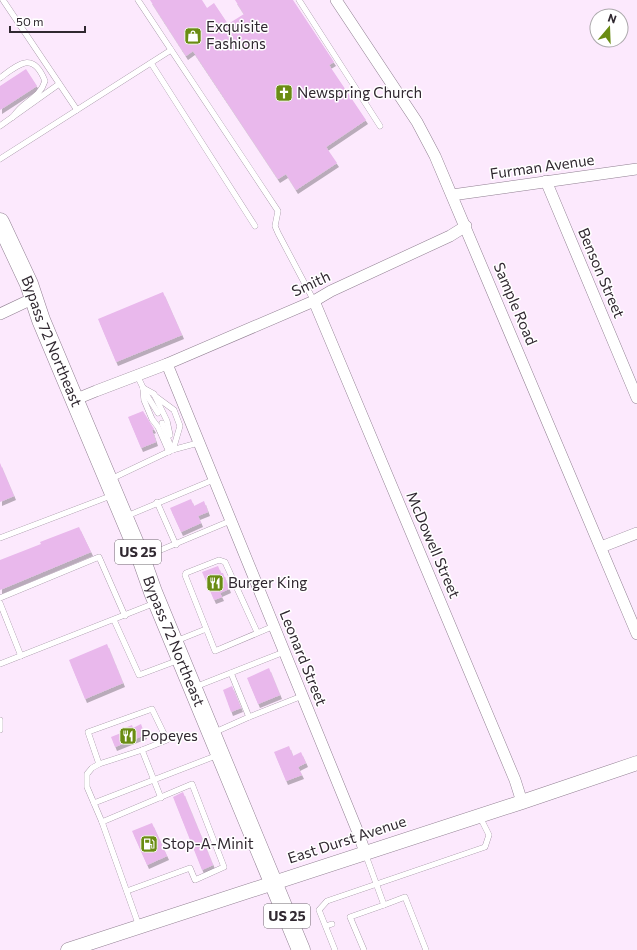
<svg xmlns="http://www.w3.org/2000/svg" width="637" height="950" font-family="Commissioner,sans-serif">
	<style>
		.building { fill: #e9b8ec; filter: url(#shadow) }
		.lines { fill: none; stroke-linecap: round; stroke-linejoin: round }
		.service-casing { stroke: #907f91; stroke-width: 6 }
		.minor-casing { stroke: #907f91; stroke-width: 12 }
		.tertiary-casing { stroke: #907f91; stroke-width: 15 }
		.trunk-casing { stroke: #907f91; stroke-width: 19 }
		.service { stroke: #fff; stroke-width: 5.5 }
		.minor { stroke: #fff; stroke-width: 11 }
		.tertiary { stroke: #fff; stroke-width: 14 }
		.trunk { stroke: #fff; stroke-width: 18 }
		.labels { text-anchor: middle; stroke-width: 3; stroke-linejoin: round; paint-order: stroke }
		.shield { fill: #fff; stroke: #6e686e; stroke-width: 1 }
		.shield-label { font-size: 14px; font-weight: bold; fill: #302830 }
		.poi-label { font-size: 15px; fill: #302830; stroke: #fff; text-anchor: start }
		.street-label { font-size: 15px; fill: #302830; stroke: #fff }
	</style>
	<defs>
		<filter id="shadow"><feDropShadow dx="2" dy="4" stdDeviation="0" flood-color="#0004"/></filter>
	</defs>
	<rect width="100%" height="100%" fill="#fce9fd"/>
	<g class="building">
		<polygon points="150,0 202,0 207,8 214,3 228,24 244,14 235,0 293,0 334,62 329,65 366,120 326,147 337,163 296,190 286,174 278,179 193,51 186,56"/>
		<polygon points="26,69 37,86 0,110 0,86"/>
		<polygon points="163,292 182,335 116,362 98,319"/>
		<polygon points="143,411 154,429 152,430 156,442 141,448 128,417"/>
		<polygon points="0,463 14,496 0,502"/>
		<polygon points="191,499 194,506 204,501 208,512 198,516 201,523 181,532 170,508"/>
		<polygon points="79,527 91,552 0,590 0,560 41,544 40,542"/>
		<polygon points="218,566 221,573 223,573 229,589 220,593 222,597 214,600 202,572"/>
		<polygon points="107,644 123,683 85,699 69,660"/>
		<polygon points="269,668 280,695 258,704 247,678"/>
		<polygon points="232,686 241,708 231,712 223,690"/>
		<polygon points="141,724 145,735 115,747 111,737 121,733 120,730 132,725 133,728"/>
		<polygon points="289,746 293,756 301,752 306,763 298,767 302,775 286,781 274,752"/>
		<polygon points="183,792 213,865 202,870 173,797"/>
		<polygon points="152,823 167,856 147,865 132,831"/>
	</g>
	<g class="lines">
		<defs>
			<g id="service">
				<polyline points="3,0 77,110"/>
				<polyline points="138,0 278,211 275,226 278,233 314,301"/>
				<polyline points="299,0 380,126"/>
				<polyline points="151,63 255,226"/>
				<path d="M 0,78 C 19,64 33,51 45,81 C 39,100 23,100 13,117"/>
				<polyline points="0,126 59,84"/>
				<polyline points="0,159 171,50"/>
				<polyline points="137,375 146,394 158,413"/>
				<polyline points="143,388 154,394 167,421 170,435"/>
				<polyline points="143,388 144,400 152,419 158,427 169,452"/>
				<polyline points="155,396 174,410 180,426 173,450"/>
				<polyline points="172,450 198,443"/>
				<polyline points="111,479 172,450 162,423"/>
				<polyline points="157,502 176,545"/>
				<polyline points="127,516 213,480"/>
				<polyline points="0,538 113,495"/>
				<polyline points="144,557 230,521"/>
				<polyline points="0,598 99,557 125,616"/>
				<polyline points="0,603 21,656"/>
				<polyline points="114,620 139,675 179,660"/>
				<polyline points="257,632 225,562 219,560 186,573 185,575 215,651 274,626"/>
				<polyline points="176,641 206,629"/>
				<polyline points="0,664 155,603"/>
				<polyline points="195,687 284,652"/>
				<polygon points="152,709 167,740 142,750 99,764 88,732"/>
				<polyline points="249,717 302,696"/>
				<polyline points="0,720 0,730"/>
				<polyline points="213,733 249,717 231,673"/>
				<polyline points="142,750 161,798"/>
				<polyline points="99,764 92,768 87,774 87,787 102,822 139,926"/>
				<polyline points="94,803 218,755"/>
				<polyline points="102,822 192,784 224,867 195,880 190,868 127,891"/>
				<polyline points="384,905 405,897 426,950"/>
				<polyline points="326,926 332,924"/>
				<polyline points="335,950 319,910 327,901 485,847 489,835 480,817"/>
				<polyline points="364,950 350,917 384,905 365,853"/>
			</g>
			<g id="minor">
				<polyline points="336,0 417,122 435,156 637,634"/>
				<polyline points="546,181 637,398"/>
				<polyline points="452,195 637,169"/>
				<polyline points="314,301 515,780 522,802"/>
				<polyline points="0,314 34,298"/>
				<polyline points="167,364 357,830 365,852"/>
				<polyline points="74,400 96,391 167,364 314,301 331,291 450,236 466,226"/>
				<polyline points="601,547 637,533"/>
			</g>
			<polyline id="tertiary" points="68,950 522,802 637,763"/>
			<g id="trunk">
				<path id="s1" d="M 0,222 L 29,284 L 41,320 L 141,558 L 153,592 L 301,950"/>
			</g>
		</defs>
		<use href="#service" class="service-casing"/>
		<use href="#minor" class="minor-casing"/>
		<use href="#tertiary" class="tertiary-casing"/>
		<use href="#trunk" class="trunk-casing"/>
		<use href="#service" class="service"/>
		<use href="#minor" class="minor"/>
		<use href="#tertiary" class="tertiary"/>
		<use href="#trunk" class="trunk"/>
	</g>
	<defs>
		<symbol id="shop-square" viewBox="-11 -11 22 22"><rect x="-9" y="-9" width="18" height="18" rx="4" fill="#6a8c13" stroke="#fff"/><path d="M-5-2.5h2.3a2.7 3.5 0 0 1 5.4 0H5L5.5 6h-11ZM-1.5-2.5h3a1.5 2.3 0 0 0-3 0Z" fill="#fff"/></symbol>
		<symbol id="church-square" viewBox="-11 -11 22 22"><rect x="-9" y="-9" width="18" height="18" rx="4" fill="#6a8c13" stroke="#fff"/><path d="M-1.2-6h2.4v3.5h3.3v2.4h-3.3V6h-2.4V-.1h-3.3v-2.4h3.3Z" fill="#fff"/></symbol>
		<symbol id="restaurant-square" viewBox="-11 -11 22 22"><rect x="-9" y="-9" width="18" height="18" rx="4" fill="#6a8c13" stroke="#fff"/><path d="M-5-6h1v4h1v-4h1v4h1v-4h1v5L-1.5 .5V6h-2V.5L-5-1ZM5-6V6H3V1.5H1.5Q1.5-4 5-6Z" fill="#fff"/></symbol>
		<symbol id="fuel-square" viewBox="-11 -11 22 22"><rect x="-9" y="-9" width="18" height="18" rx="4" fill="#6a8c13" stroke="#fff"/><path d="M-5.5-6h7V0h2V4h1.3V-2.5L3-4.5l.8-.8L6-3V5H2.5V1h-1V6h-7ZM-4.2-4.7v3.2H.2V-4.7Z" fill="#fff"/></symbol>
	</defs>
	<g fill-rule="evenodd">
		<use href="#shop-square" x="183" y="26" width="20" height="20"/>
		<use href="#church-square" x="274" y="83" width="20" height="20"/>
		<use href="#restaurant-square" x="205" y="573" width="20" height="20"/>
		<use href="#restaurant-square" x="118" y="726" width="20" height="20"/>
		<use href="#fuel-square" x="139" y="834" width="20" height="20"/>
	</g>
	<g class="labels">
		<g class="shield">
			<rect x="115" y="540" width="46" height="24" rx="3"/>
			<rect x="264" y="904" width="46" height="24" rx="3"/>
		</g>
		<g class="shield-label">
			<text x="138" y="557">US 25</text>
			<text x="287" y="921">US 25</text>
		</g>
		<g class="poi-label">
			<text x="206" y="32">Exquisite<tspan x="206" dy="17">Fashions</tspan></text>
			<text x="297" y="98">Newspring Church</text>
			<text x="228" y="588">Burger King</text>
			<text x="141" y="741">Popeyes</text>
			<text x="162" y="849">Stop-A-Minit</text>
		</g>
		<g class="street-label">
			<text transform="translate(542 167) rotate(-8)" y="5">Furman Avenue</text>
			<text transform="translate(601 273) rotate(67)" y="5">Benson Street</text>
			<text transform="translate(311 284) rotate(-25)" y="5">Smith</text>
			<text transform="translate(515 304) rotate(67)" y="5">Sample Road</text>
			<text dy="5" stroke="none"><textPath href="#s1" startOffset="130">Bypass 72 Northeast</textPath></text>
			<text transform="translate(433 545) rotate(67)" y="5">McDowell Street</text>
			<text dy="5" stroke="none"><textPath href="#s1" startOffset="454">Bypass 72 Northeast</textPath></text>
			<text transform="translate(303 658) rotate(68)" y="5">Leonard Street</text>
			<text transform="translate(347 840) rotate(-18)" y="5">East Durst Avenue</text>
		</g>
	</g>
	<g transform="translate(609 28) rotate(19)"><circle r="19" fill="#ffffff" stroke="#aca9ac"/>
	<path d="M0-3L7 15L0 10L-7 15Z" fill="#6a8c13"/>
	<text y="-6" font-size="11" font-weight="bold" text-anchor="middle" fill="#302830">N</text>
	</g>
	<path d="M10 26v6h75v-6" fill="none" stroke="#302830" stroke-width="2"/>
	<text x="16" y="26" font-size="12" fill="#302830" stroke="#ffffff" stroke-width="3" paint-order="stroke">50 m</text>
</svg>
